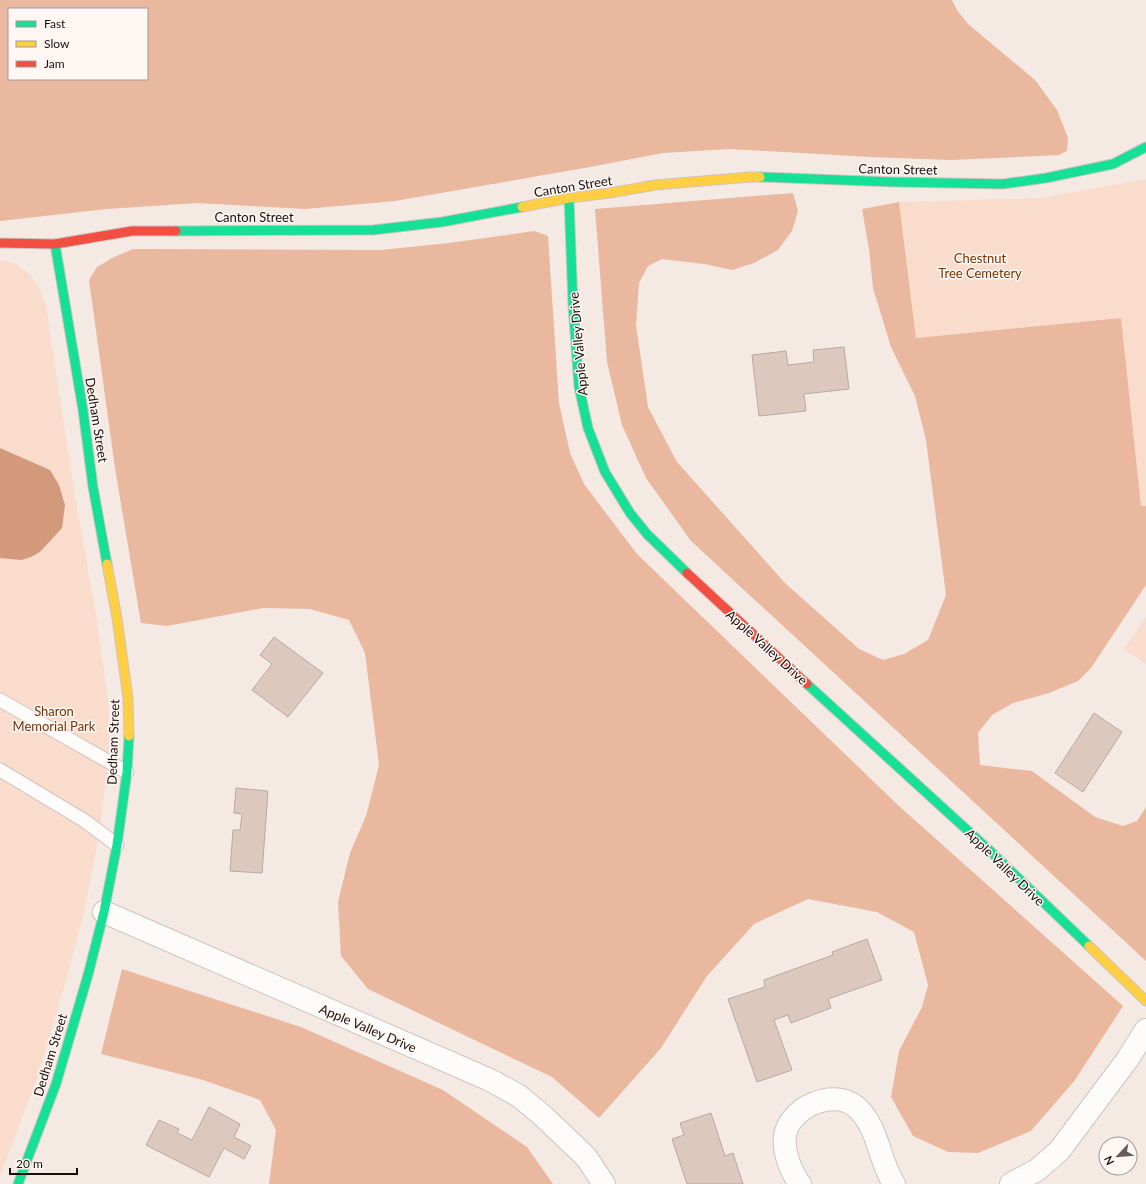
<svg xmlns="http://www.w3.org/2000/svg" width="1146" height="1184" font-family="Lato,sans-serif">
	<style>
		.green { fill: #fadccd }
		.forest { fill: #e9b89e; fill-rule: evenodd }
		.water { fill: #d3997b }
		.building { fill: #ddc8bd; stroke: #b6aaa5 }
		.lines { fill: none; stroke-linecap: round; stroke-linejoin: round }
		.lane-casing { stroke: #d0c4be; stroke-width: 15 }
		.street-casing { stroke: #d0c4be; stroke-width: 24 }
		.fast-casing { stroke: #d0c4be; stroke-width: 11 }
		.slow-casing { stroke: #d0c4be; stroke-width: 11 }
		.jam-casing { stroke: #d0c4be; stroke-width: 11 }
		.lane { stroke: #fefcfb; stroke-width: 13 }
		.street { stroke: #fefcfb; stroke-width: 22 }
		.fast { stroke: #16e098; stroke-width: 9 }
		.slow { stroke: #ffcf43; stroke-width: 9 }
		.jam { stroke: #f24e42; stroke-width: 9 }
		.labels { text-anchor: middle; stroke-width: 3; stroke-linejoin: round; paint-order: stroke }
		.street-label { font-size: 13px; fill: #1a0e09; stroke: #fff7f4 }
		.park-label { font-size: 13px; fill: #793100; stroke: #fff7f4 }
	</style>
	<rect width="100%" height="100%" fill="#f5e9e3"/>
	<g class="green">
		<polygon points="1146,179 1146,506 1141,507 1120,318 916,338 899,202 1041,198"/>
		<path d="M 0,260 C 27,263 38,282 46,306 L 74,490 L 97,621 L 108,700 L 109,737 L 107,771 L 98,841 L 85,908 L 69,970 L 37,1078 L 0,1176 Z"/>
		<polygon points="1146,617 1146,664 1124,649"/>
	</g>
	<g class="forest">
		<path d="M 0,0 L 952,0 L 957,10 L 968,24 L 1035,80 L 1057,110 L 1068,138 L 1067,151 L 1059,155 L 950,160 L 871,157 L 729,149 L 663,153 L 590,167 L 395,201 L 305,209 L 197,203 L 107,209 L 0,221 ZM 9,9 L 147,9 L 147,79 L 9,79 Z"/>
		<polygon points="793,193 798,211 792,231 778,250 754,263 732,270 704,264 662,259 648,266 639,283 636,325 648,407 677,462 785,583 859,649 883,660 904,654 928,640 946,595 926,440 915,396 891,347 873,288 869,249 862,209 899,202 916,338 1121,318 1141,506 1146,506 1146,585 1091,668 1078,681 1049,693 1013,703 992,715 978,733 980,765 1032,771 1095,817 1123,826 1137,821 1146,807 1146,961 691,541 646,478 622,425 607,362 595,209"/>
		<polygon points="534,231 548,236 559,403 570,453 584,484 637,554 899,806 1123,1006 1075,1080 1031,1131 978,1153 948,1152 913,1136 891,1097 899,1051 922,1007 928,985 914,932 877,912 808,899 754,924 707,976 661,1048 599,1118 552,1077 368,989 341,956 338,902 350,853 366,816 379,765 365,653 349,620 310,609 263,608 167,626 141,623 115,468 89,280 97,267 114,257 133,249 381,250 449,243"/>
		<polygon points="122,969 301,1027 443,1090 527,1147 553,1184 269,1184 276,1130 260,1100 203,1080 101,1054"/>
	</g>
	<polygon class="water" points="0,448 50,470 59,485 65,505 62,528 40,552 31,557 21,560 0,558"/>
	<g class="building">
		<polygon points="844,347 849,389 804,394 806,411 759,416 752,355 786,351 788,365 814,362 813,350"/>
		<polygon points="274,637 323,673 288,717 252,690 272,664 260,655"/>
		<polygon points="1094,713 1122,732 1083,792 1055,773"/>
		<polygon points="236,788 268,791 262,873 230,871 233,830 240,830 242,814 234,813"/>
		<polygon points="867,939 882,980 828,999 831,1008 791,1023 788,1015 774,1020 792,1070 757,1082 728,999 765,987 764,980 833,955 832,952"/>
		<polygon points="209,1107 240,1124 234,1137 251,1146 244,1159 224,1148 209,1177 146,1145 159,1120 179,1129 177,1133 192,1140"/>
		<polygon points="711,1113 725,1156 733,1153 743,1184 687,1184 672,1139 684,1135 680,1123"/>
	</g>
	<g class="lines">
		<defs>
			<g id="lane">
				<polyline points="0,700 127,772"/>
				<polyline points="0,770 85,821 117,845"/>
			</g>
			<g id="street">
				<polyline points="104,912 490,1080 519,1096 542,1115 586,1157 604,1184"/>
				<path d="M 800,1184 C 791,1172 783,1152 785,1136 C 789,1108 832,1088 855,1106 C 879,1126 878,1159 894,1184"/>
				<polyline points="1011,1184 1037,1170 1059,1151 1127,1060 1146,1030"/>
			</g>
			<g id="fast">
				<polyline points="760,177 893,182 1003,184 1046,178 1113,164 1146,147"/>
				<polyline points="569,198 573,305 579,387 588,428 605,472 630,513 647,534 687,573"/>
				<polyline points="176,231 373,230 442,222 522,207"/>
				<polyline points="55,244 83,410 93,487 107,564"/>
				<polyline points="807,684 988,849 1089,946"/>
				<polyline points="18,1184 56,1084 88,975 104,912 117,845 127,772 129,736"/>
			</g>
			<g id="slow">
				<polyline points="522,207 569,198 610,193 655,185 750,177 760,177"/>
				<polyline points="107,564 117,618 128,698 129,736"/>
				<polyline points="1089,946 1146,1001"/>
			</g>
			<g id="jam">
				<polyline points="0,243 55,244 132,231 176,231"/>
				<polyline points="687,573 807,684"/>
			</g>
		</defs>
		<use href="#lane" class="lane-casing"/>
		<use href="#street" class="street-casing"/>
		<use href="#fast" class="fast-casing"/>
		<use href="#slow" class="slow-casing"/>
		<use href="#jam" class="jam-casing"/>
		<use href="#lane" class="lane"/>
		<use href="#street" class="street"/>
		<use href="#fast" class="fast"/>
		<use href="#slow" class="slow"/>
		<use href="#jam" class="jam"/>
	</g>
	<g class="labels">
		<g class="street-label">
			<text transform="translate(898 169) rotate(1)" y="5">Canton Street</text>
			<text transform="translate(573 186) rotate(-9)" y="5">Canton Street</text>
			<text x="254" y="222">Canton Street</text>
			<text transform="translate(578 344) rotate(-95)" y="5">Apple Valley Drive</text>
			<text transform="translate(97 420) rotate(81)" y="5">Dedham Street</text>
			<text transform="translate(767 647) rotate(42)" y="5">Apple Valley Drive</text>
			<text transform="translate(113 742) rotate(-88)" y="5">Dedham Street</text>
			<text transform="translate(1005 867) rotate(44)" y="5">Apple Valley Drive</text>
			<text transform="translate(368 1028) rotate(23)" y="5">Apple Valley Drive</text>
			<text transform="translate(50 1055) rotate(-73)" y="5">Dedham Street</text>
		</g>
		<g class="park-label">
			<text x="980" y="263">Chestnut<tspan x="980" dy="15">Tree Cemetery</tspan></text>
			<text x="54" y="716">Sharon<tspan x="54" dy="15">Memorial Park</tspan></text>
		</g>
	</g>
	<rect x="8" y="8" width="140" height="72" fill="#fff7f4" stroke="#a39a96"/>
	<rect x="16" y="21" width="20" height="6" fill="#16e098" stroke="#a39a96"/>
	<text x="44" y="28" font-size="12" fill="#1a0e09">Fast</text>
	<rect x="16" y="41" width="20" height="6" fill="#ffcf43" stroke="#a39a96"/>
	<text x="44" y="48" font-size="12" fill="#1a0e09">Slow</text>
	<rect x="16" y="61" width="20" height="6" fill="#f24e42" stroke="#a39a96"/>
	<text x="44" y="68" font-size="12" fill="#1a0e09">Jam</text>
	<g transform="translate(1118 1156) rotate(244)"><circle r="19" fill="#fff7f4" stroke="#a39a96"/>
	<path d="M0-3L7 15L0 10L-7 15Z" fill="#675b55"/>
	<text y="-6" font-size="11" font-weight="bold" text-anchor="middle" fill="#1a0e09">N</text>
	</g>
	<path d="M10 1168v6h67v-6" fill="none" stroke="#1a0e09" stroke-width="2"/>
	<text x="16" y="1168" font-size="12" fill="#1a0e09" stroke="#fff7f4" stroke-width="3" paint-order="stroke">20 m</text>
</svg>
